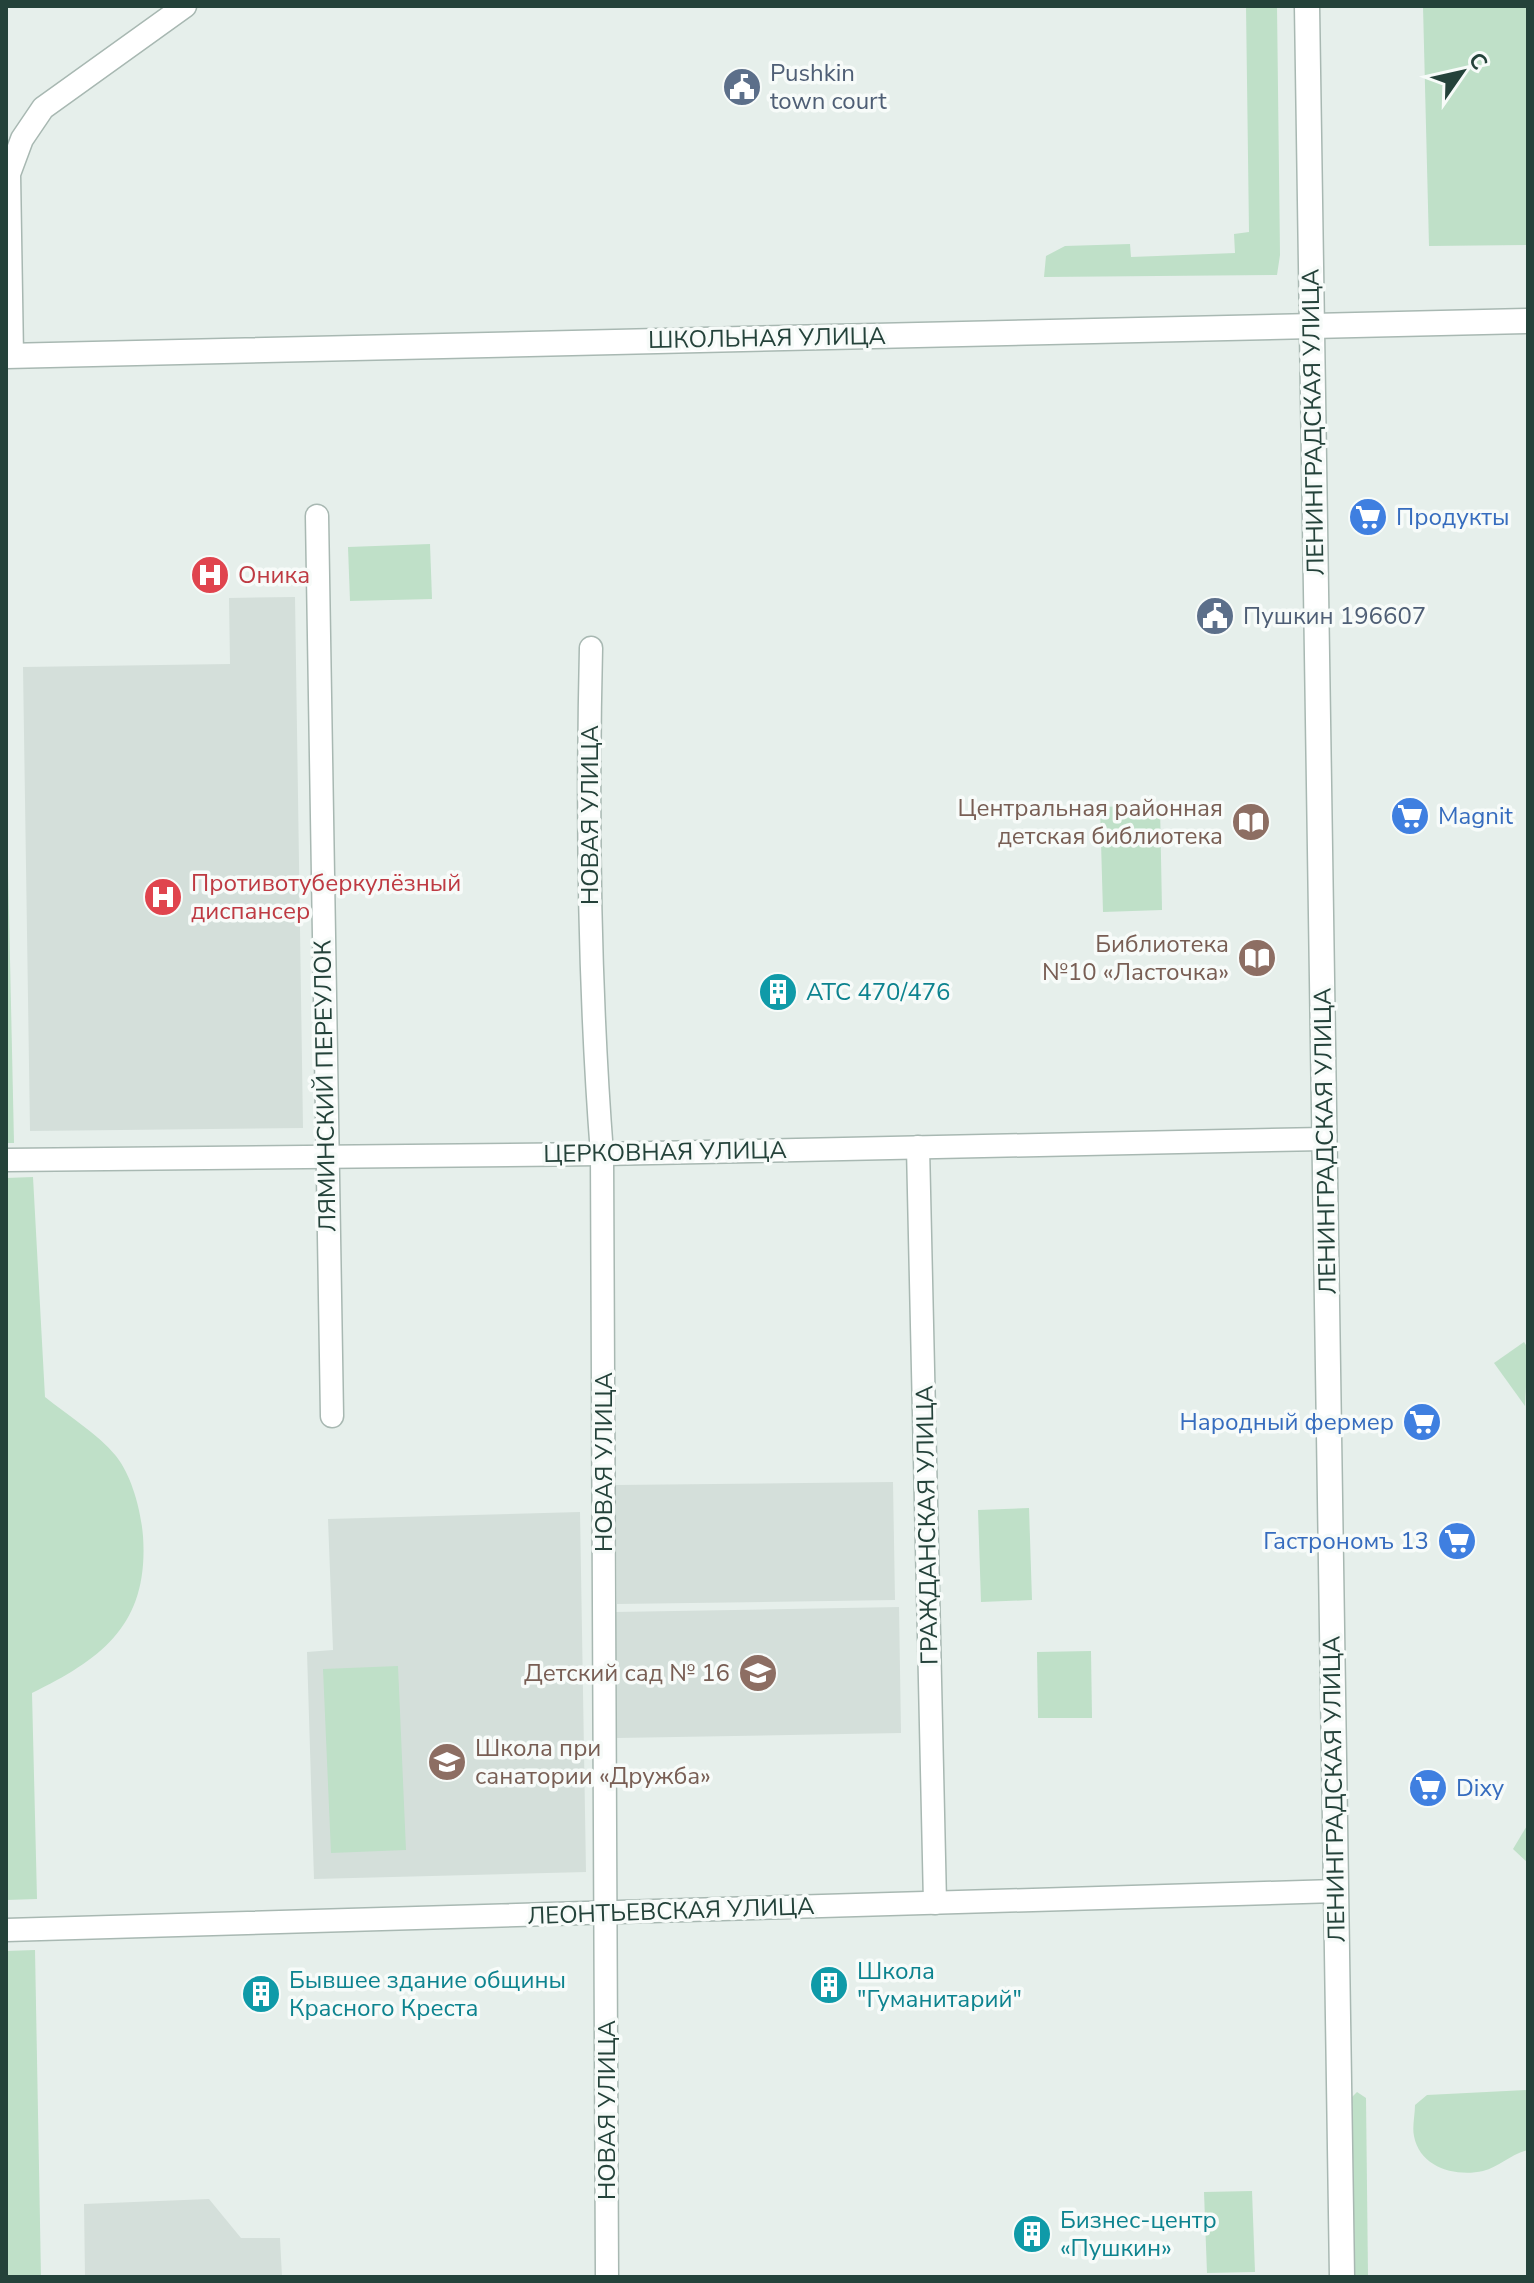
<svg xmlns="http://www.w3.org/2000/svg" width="1534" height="2283" font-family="'Nunito Sans',sans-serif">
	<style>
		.built { fill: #d4dfda }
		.green { fill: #bfe0c8 }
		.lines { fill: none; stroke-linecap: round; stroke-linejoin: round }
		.minor-casing { stroke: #a8b8b2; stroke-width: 25 }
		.tertiary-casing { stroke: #a8b8b2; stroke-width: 27 }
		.minor { stroke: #fff; stroke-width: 22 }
		.tertiary { stroke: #fff; stroke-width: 24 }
		.labels { text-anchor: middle; stroke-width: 7; stroke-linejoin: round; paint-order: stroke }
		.service-label { font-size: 24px; fill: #4e5e75; stroke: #f7fbf9; text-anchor: start }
		.street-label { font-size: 24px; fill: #24423a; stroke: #f7fbf9 }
		.shop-label { font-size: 24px; fill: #366cbe; stroke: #f7fbf9; text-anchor: start }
		.health-label { font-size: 24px; fill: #be3a42; stroke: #f7fbf9; text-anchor: start }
		.education-label { font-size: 24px; fill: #785e54; stroke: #f7fbf9; text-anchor: end }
		.culture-label { font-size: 24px; fill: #0d838f; stroke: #f7fbf9; text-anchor: start }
	</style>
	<rect width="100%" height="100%" fill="#e6efeb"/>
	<g class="built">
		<polygon points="295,597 303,1128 30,1131 23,667 230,664 229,598"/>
		<polygon points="893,1482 895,1600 617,1604 616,1485"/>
		<polygon points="580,1512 586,1872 314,1879 307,1652 333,1650 328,1519"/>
		<polygon points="899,1607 901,1733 617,1738 615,1612"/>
		<polygon points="209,2199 241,2238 280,2238 282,2277 85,2277 84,2204"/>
	</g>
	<g class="green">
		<polygon points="1246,6 1277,6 1280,255 1277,275 1044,277 1046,256 1065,246 1130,244 1131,257 1235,253 1234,234 1249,232"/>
		<polygon points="1423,6 1528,6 1528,245 1429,246"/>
		<polygon points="430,544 432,599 350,601 348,547"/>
		<polygon points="6,774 14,1143 6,1143"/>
		<polygon points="1160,805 1162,910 1103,912 1100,807"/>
		<path d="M 33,1177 L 45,1397 C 67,1415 97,1433 116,1456 C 132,1476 141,1511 143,1536 C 149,1623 104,1658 32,1693 L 37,1899 L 6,1900 L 6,1178 Z"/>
		<polygon points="1524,1342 1528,1348 1525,1406 1494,1363"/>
		<polygon points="1029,1508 1032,1600 981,1602 978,1510"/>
		<polygon points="1091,1651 1092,1718 1038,1718 1037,1652"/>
		<polygon points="398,1666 406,1850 331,1853 323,1669"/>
		<polygon points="1528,1824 1528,1863 1513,1849"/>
		<polygon points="35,1950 41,2277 6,2277 6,1951"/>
		<path d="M 1528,2090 L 1528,2150 C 1511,2154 1499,2167 1483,2171 C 1456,2177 1420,2168 1414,2136 C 1412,2127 1415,2115 1415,2105 L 1427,2095 Z"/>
		<polygon points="1357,2092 1366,2098 1368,2277 1355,2277 1352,2097"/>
		<polygon points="1252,2191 1255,2272 1207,2273 1204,2192"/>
	</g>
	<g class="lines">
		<defs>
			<g id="minor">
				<polyline points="12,356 9,174 22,139 43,108 185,6"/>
				<polyline points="317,516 332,1416"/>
				<path d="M 591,648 C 587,817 589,986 602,1154 L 607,2277"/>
				<polyline points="918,1147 935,1903"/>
				<polyline points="6,1160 602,1154 1324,1139"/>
				<polyline points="6,1930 1336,1891"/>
			</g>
			<g id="tertiary">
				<polyline points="1307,6 1342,2277"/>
				<polyline points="6,356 1528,321"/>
			</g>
		</defs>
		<use href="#minor" class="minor-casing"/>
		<use href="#tertiary" class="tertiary-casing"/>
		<use href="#minor" class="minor"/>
		<use href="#tertiary" class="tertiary"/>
	</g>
	<defs>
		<symbol id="civic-disc" viewBox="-11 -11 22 22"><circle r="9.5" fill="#5c6f8a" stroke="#f7fbf9"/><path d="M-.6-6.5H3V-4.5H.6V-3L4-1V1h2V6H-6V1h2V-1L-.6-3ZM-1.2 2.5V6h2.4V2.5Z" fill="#fff"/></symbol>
		<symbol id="supermarket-disc" viewBox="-11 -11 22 22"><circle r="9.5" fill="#3f7fe0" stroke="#f7fbf9"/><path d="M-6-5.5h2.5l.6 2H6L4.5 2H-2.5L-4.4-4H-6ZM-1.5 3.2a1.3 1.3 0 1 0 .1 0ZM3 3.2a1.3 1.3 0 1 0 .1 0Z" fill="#fff"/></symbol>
		<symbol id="hospital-disc" viewBox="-11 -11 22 22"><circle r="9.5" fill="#e0444e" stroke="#f7fbf9"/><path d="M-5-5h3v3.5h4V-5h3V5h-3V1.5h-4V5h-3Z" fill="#fff"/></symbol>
		<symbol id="library-disc" viewBox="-11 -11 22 22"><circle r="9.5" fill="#8d6e63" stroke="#f7fbf9"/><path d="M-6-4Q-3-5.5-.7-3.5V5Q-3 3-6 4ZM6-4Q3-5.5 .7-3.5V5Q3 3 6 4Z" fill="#fff"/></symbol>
		<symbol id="building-disc" viewBox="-11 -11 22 22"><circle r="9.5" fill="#0f9aa8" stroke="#f7fbf9"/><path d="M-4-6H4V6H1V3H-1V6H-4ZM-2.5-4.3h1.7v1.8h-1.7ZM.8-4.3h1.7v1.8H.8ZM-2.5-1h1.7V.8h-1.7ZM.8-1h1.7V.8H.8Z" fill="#fff"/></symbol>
		<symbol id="school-disc" viewBox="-11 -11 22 22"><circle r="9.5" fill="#8d6e63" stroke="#f7fbf9"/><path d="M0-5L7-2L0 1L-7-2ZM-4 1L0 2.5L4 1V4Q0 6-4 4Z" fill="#fff"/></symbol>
	</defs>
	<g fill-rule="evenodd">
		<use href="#civic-disc" x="720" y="65" width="44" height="44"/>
		<use href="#supermarket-disc" x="1346" y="495" width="44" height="44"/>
		<use href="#hospital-disc" x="188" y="553" width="44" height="44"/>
		<use href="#civic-disc" x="1193" y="594" width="44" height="44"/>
		<use href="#supermarket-disc" x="1388" y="794" width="44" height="44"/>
		<use href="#library-disc" x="1229" y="800" width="44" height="44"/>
		<use href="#hospital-disc" x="141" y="875" width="44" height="44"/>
		<use href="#library-disc" x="1235" y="936" width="44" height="44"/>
		<use href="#building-disc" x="756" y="970" width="44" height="44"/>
		<use href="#supermarket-disc" x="1400" y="1400" width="44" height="44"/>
		<use href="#supermarket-disc" x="1435" y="1519" width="44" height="44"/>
		<use href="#school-disc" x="736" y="1651" width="44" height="44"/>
		<use href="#school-disc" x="425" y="1740" width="44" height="44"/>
		<use href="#supermarket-disc" x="1406" y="1766" width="44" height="44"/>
		<use href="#building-disc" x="807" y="1963" width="44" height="44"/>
		<use href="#building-disc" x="239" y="1972" width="44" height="44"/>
		<use href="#building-disc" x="1010" y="2212" width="44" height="44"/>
	</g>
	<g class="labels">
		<g class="service-label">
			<text x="770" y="81">Pushkin<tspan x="770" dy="28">town court</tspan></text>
			<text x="1243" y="624">Пушкин 196607</text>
		</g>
		<g class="street-label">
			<text transform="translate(767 338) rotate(-1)" y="8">ШКОЛЬНАЯ УЛИЦА</text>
			<text transform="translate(1313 422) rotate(-91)" y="8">ЛЕНИНГРАДСКАЯ УЛИЦА</text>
			<text transform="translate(590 815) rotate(-90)" y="8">НОВАЯ УЛИЦА</text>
			<text transform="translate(325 1086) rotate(-91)" y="8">ЛЯМИНСКИЙ ПЕРЕУЛОК</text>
			<text transform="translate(1325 1141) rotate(-91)" y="8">ЛЕНИНГРАДСКАЯ УЛИЦА</text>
			<text transform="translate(665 1152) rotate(-1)" y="8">ЦЕРКОВНАЯ УЛИЦА</text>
			<text transform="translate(604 1462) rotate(-90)" y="8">НОВАЯ УЛИЦА</text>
			<text transform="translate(927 1525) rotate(-91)" y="8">ГРАЖДАНСКАЯ УЛИЦА</text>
			<text transform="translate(1334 1789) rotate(-91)" y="8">ЛЕНИНГРАДСКАЯ УЛИЦА</text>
			<text transform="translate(671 1911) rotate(-2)" y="8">ЛЕОНТЬЕВСКАЯ УЛИЦА</text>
			<text transform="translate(607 2110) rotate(-90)" y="8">НОВАЯ УЛИЦА</text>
		</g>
		<g class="shop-label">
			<text x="1396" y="525">Продукты</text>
			<text x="1438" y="824">Magnit</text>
			<text x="1394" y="1430" text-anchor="end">Народный фермер</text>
			<text x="1429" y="1549" text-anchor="end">Гастрономъ 13</text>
			<text x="1456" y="1796">Dixy</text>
		</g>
		<g class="health-label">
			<text x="238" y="583">Оника</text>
			<text x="191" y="891">Противотуберкулёзный<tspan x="191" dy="28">диспансер</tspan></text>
		</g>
		<g class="education-label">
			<text x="1223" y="816">Центральная районная<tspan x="1223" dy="28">детская библиотека</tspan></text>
			<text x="1229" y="952">Библиотека<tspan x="1229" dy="28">№10 «Ласточка»</tspan></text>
			<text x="730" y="1681">Детский сад № 16</text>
			<text x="475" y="1756" text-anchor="start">Школа при<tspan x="475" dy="28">санатории «Дружба»</tspan></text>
		</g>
		<g class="culture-label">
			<text x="806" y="1000">АТС 470/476</text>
			<text x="857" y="1979">Школа<tspan x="857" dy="28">"Гуманитарий"</tspan></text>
			<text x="289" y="1988">Бывшее здание общины<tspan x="289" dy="28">Красного Креста</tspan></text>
			<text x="1060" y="2228">Бизнес-центр<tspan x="1060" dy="28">«Пушкин»</tspan></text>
		</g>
	</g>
	<rect width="1534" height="2283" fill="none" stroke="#24423a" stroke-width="16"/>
	<g transform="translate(1462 72) rotate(56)" stroke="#f7fbf9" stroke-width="6" paint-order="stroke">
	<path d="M0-6L14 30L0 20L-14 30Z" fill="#24423a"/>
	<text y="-12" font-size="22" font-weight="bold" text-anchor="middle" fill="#24423a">С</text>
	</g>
</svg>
